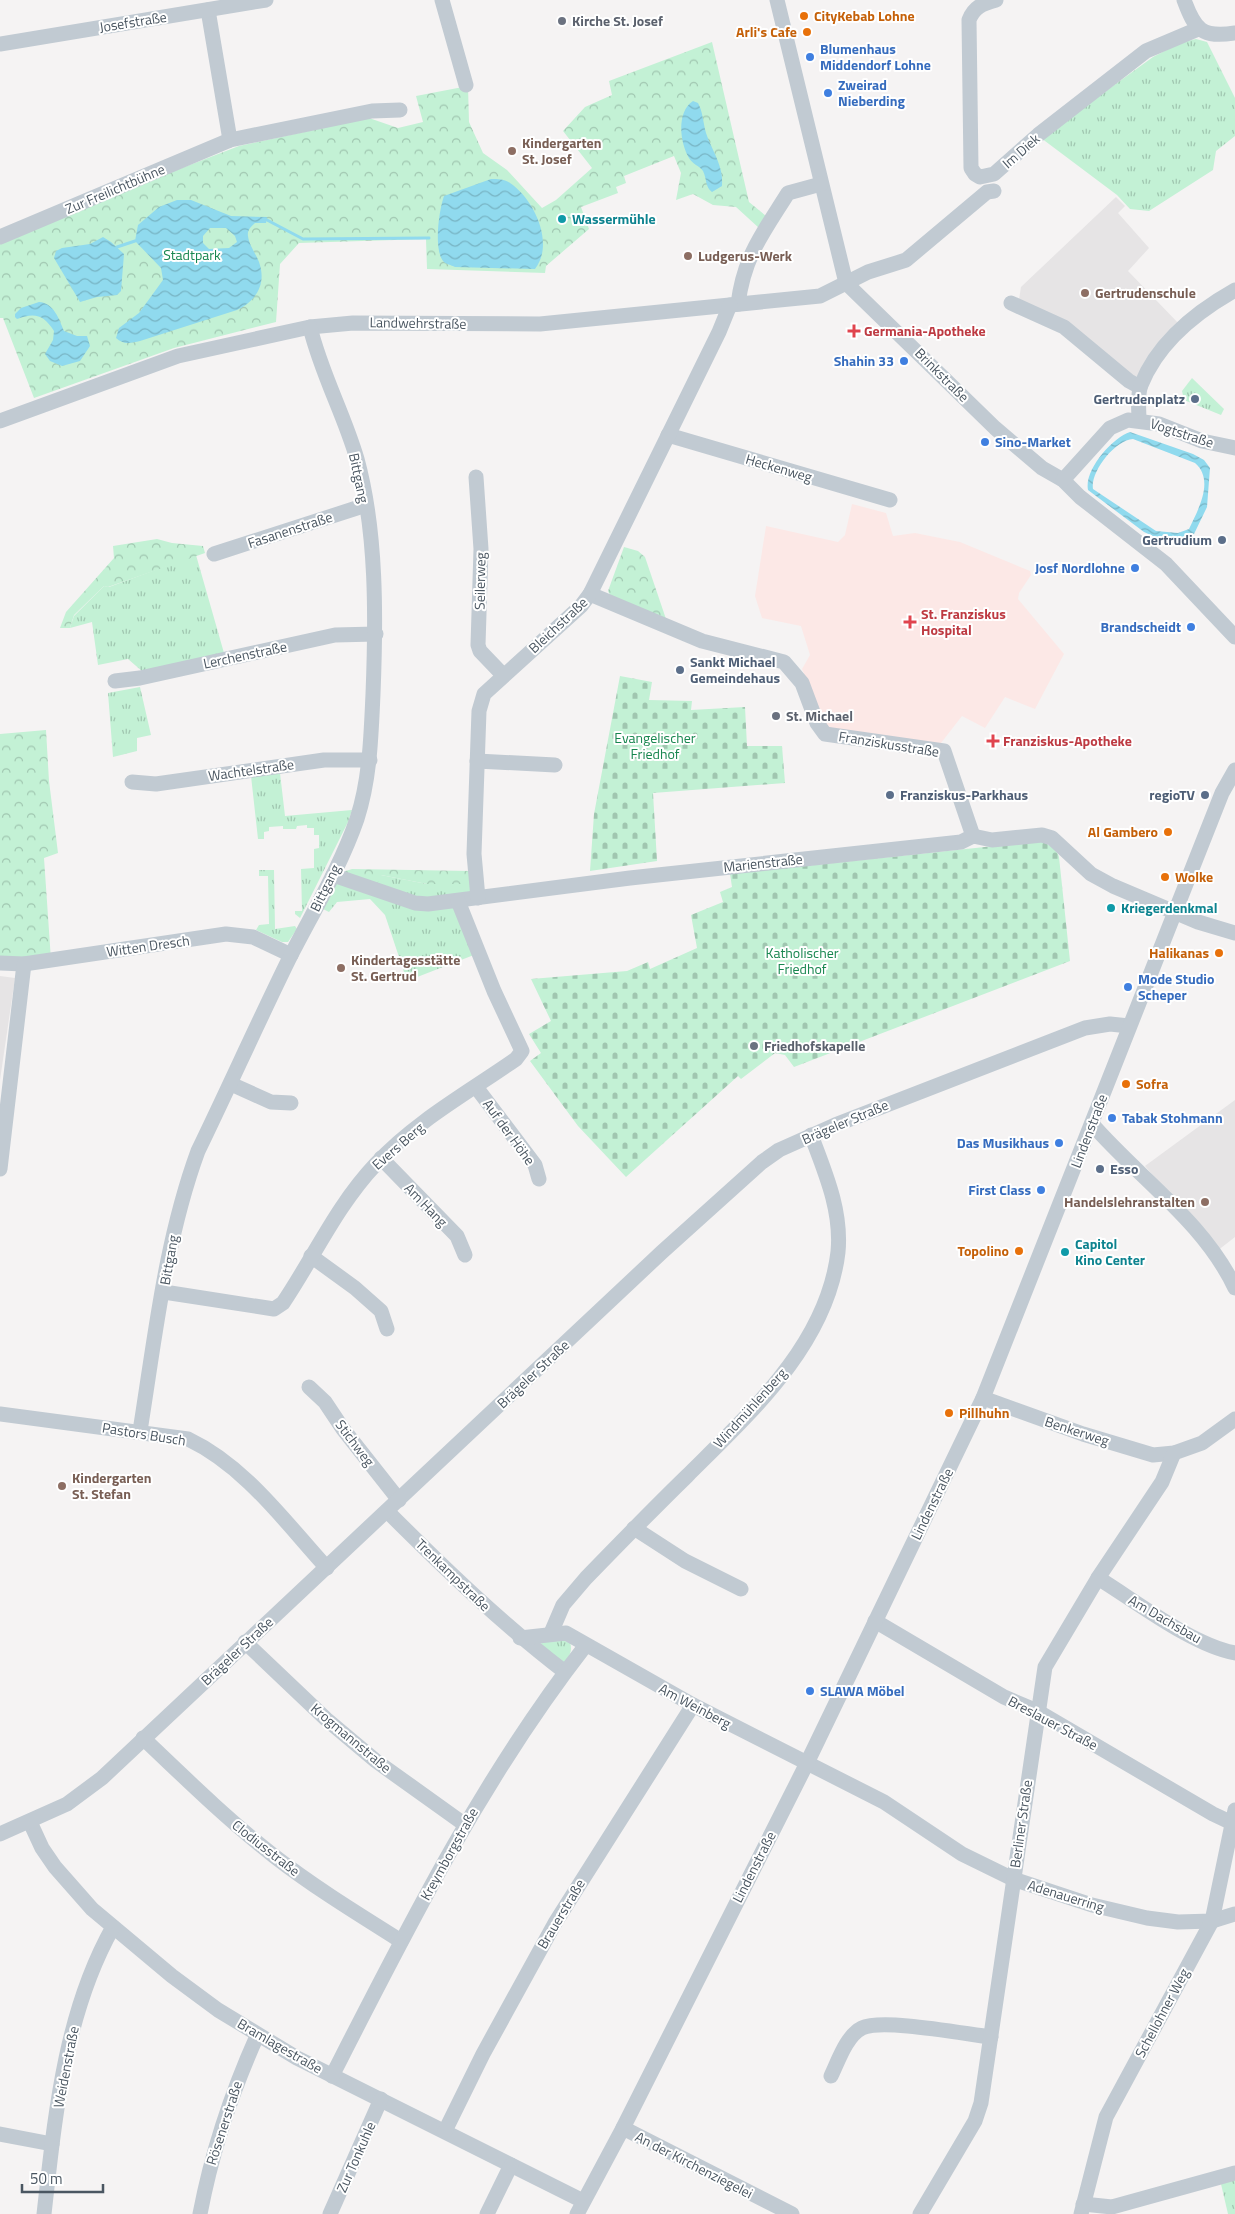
<svg xmlns="http://www.w3.org/2000/svg" width="1235" height="2214" font-family="'Titillium Web',sans-serif">
	<style>
		.education { fill: #e6e4e5 }
		.medical { fill: #fce8e6 }
		.grass { fill: url(#grass-tufts) }
		.forest { fill: url(#forest-crowns) }
		.cemetery { fill: url(#cemetery-stones) }
		.water { fill: url(#water-waves); fill-rule: evenodd }
		.lines { fill: none; stroke-linecap: round; stroke-linejoin: round }
		.stream { stroke: #90daee; stroke-width: 3 }
		.minor { stroke: #c1cad2; stroke-width: 15 }
		.food-dot { fill: #e8710a; stroke: #fff; stroke-width: 2 }
		.worship-dot { fill: #6b7280; stroke: #fff; stroke-width: 2 }
		.shop-dot { fill: #3f7fe0; stroke: #fff; stroke-width: 2 }
		.education-dot { fill: #8d6e63; stroke: #fff; stroke-width: 2 }
		.culture-dot { fill: #0f9aa8; stroke: #fff; stroke-width: 2 }
		.health-dot { fill: #e0444e; stroke: #fff; stroke-width: 2 }
		.service-dot { fill: #5c6f8a; stroke: #fff; stroke-width: 2 }
		.labels { text-anchor: middle; stroke-width: 4; stroke-linejoin: round; paint-order: stroke }
		.food-label { font-size: 14px; font-weight: bold; fill: #c56008; stroke: #fff; text-anchor: start }
		.worship-label { font-size: 14px; font-weight: bold; fill: #5b616d; stroke: #fff; text-anchor: start }
		.street-label { font-size: 14px; fill: #4a5661; stroke: #fff }
		.shop-label { font-size: 14px; font-weight: bold; fill: #366cbe; stroke: #fff; text-anchor: start }
		.education-label { font-size: 14px; font-weight: bold; fill: #785e54; stroke: #fff; text-anchor: start }
		.culture-label { font-size: 14px; font-weight: bold; fill: #0d838f; stroke: #fff; text-anchor: start }
		.park-label { font-size: 14px; fill: #17864f; stroke: #fff }
		.health-label { font-size: 14px; font-weight: bold; fill: #be3a42; stroke: #fff; text-anchor: start }
		.service-label { font-size: 14px; font-weight: bold; fill: #4e5e75; stroke: #fff; text-anchor: end }
	</style>
	<defs>
		<pattern id="grass-tufts" width="24" height="20" patternUnits="userSpaceOnUse" patternTransform="scale(1.25)"><rect width="24" height="20" fill="#c3f1d5"/><path d="M3 7l-1-3M5 7V3M7 7l1-3M15 17l-1-3M17 17v-4M19 17l1-3" fill="none" stroke="#a0c6b0"/></pattern>
		<pattern id="forest-crowns" width="20" height="18" patternUnits="userSpaceOnUse" patternTransform="scale(1.25)"><rect width="20" height="18" fill="#c3f1d5"/><path d="M2 6a3 3 0 1 1 6 0M12 15a3 3 0 1 1 6 0" fill="none" stroke="#a0c6b0"/></pattern>
		<pattern id="cemetery-stones" width="16" height="16" patternUnits="userSpaceOnUse" patternTransform="scale(1.25)"><rect width="16" height="16" fill="#c3f1d5"/><path d="M2 7V4a2 2 0 0 1 4 0v3zM10 15v-3a2 2 0 0 1 4 0v3z" fill="#a0c6b0"/></pattern>
		<pattern id="water-waves" width="16" height="10" patternUnits="userSpaceOnUse" patternTransform="scale(1.25)"><rect width="16" height="10" fill="#90daee"/><path d="M0 5q4-4 8 0t8 0" fill="none" stroke="#78b4c4"/></pattern>
	</defs>
	<rect width="100%" height="100%" fill="#f5f3f3"/>
	<g class="education">
		<polygon points="1116,197 1125,206 1118,213 1149,248 1128,271 1180,325 1135,378 1019,300 1021,287"/>
		<polygon points="0,976 15,978 0,1080"/>
		<polygon points="1235,1100 1235,1237 1217,1251 1145,1166"/>
	</g>
	<polygon class="medical" points="852,504 886,513 893,536 915,533 960,542 1030,571 1031,575 1019,593 1018,599 1064,654 1035,709 1005,697 985,728 962,716 941,743 898,742 828,729 802,669 810,655 801,626 762,618 755,596 766,526 838,542 845,535"/>
	<g class="grass">
		<polygon points="1196,39 1207,42 1235,98 1235,136 1216,151 1213,170 1149,211 1130,209 1117,195 1041,138 1153,57 1182,42"/>
		<polygon points="1192,378 1224,409 1221,415 1184,400 1182,391"/>
		<polygon points="196,555 224,653 143,672 128,659 98,665 92,622 70,628 74,616 104,586 109,587"/>
		<polygon points="140,687 151,735 137,738 137,751 113,757 108,693"/>
		<polygon points="280,773 285,816 352,810 348,822 300,918 295,914 295,911 302,911 301,869 314,868 314,849 319,848 319,835 314,835 314,828 307,828 307,825 297,826 296,829 283,829 283,826 269,827 269,831 264,832 264,839 258,839 251,776"/>
		<polygon points="259,870 274,870 275,929 295,926 297,929 288,942 282,942 256,930 259,925 269,924 268,876 259,876"/>
		<polygon points="333,875 381,875 427,884 477,884 478,898 458,901 479,953 407,981 385,915 370,899 337,902 329,912 317,906"/>
		<path d="M 554,1639 L 570,1642 C 573,1652 569,1657 562,1665 L 540,1645 L 543,1641 Z"/>
		<polygon points="1235,2180 1235,2214 1228,2214 1221,2184"/>
	</g>
	<g class="forest">
		<polygon points="712,42 749,202 766,216 759,228 736,207 713,205 693,194 676,200 681,173 674,156 624,176 626,183 616,187 618,193 581,207 589,229 546,266 545,273 427,269 426,239 299,243 280,264 276,322 174,348 34,398 3,318 0,318 0,238 239,146 369,118 398,128 423,122 416,96 468,86 469,122 483,153 507,170 542,208 556,200 592,168 563,131 585,107 612,95 609,81"/>
		<polygon points="157,539 172,543 203,546 205,553 108,587 104,586 74,615 70,628 60,628 66,612 114,558 113,546"/>
		<polygon points="624,547 638,551 645,557 666,619 610,595 608,591"/>
		<polygon points="46,730 49,781 58,853 44,858 51,960 0,963 0,734"/>
		<polygon points="352,869 472,871 477,884 427,884 381,875 375,889 333,875"/>
	</g>
	<g class="cemetery">
		<polygon points="620,676 652,682 649,700 692,701 691,710 745,707 747,746 782,746 785,783 653,793 657,861 590,871 594,814"/>
		<polygon points="1042,841 1056,849 1059,857 1070,961 794,1067 785,1055 775,1053 741,1079 738,1076 626,1177 578,1126 530,1061 541,1053 529,1034 551,1021 531,979 627,971 648,962 650,969 697,948 691,915 723,902 720,892 732,887 730,874"/>
	</g>
	<g class="water">
		<path d="M 693,101 L 698,103 C 703,112 703,123 706,133 C 712,151 724,166 722,186 L 712,192 C 705,187 707,179 703,171 C 700,166 692,164 689,158 C 680,143 676,112 693,101 Z"/>
		<path d="M 491,179 C 497,179 505,179 510,183 C 534,199 555,243 535,269 L 455,267 C 451,265 446,264 444,262 C 433,251 439,210 444,196 Z"/>
		<path d="M 177,200 L 191,200 L 231,216 L 267,217 L 266,223 L 255,223 C 251,227 247,230 248,236 C 249,245 256,254 259,262 C 267,284 256,301 237,310 L 140,341 C 131,343 123,345 116,338 L 119,328 L 139,313 L 163,280 L 161,268 L 135,241 L 138,225 L 159,207 ZM 210,228 L 226,228 L 235,236 L 237,242 L 229,248 L 209,249 L 203,243 L 203,236 Z"/>
		<polygon points="103,237 111,242 124,254 121,291 117,295 97,297 80,302 54,258 56,251 62,248 90,244"/>
		<path d="M 39,302 C 54,303 59,319 64,331 L 77,336 L 87,336 L 90,346 L 80,361 L 62,366 L 50,361 L 45,354 L 53,340 L 54,331 C 44,315 35,312 17,319 L 15,317 L 15,314 L 21,308 Z"/>
		<path d="M 1130,432 L 1193,454 L 1204,460 L 1210,468 L 1207,507 L 1194,534 L 1180,541 L 1162,540 L 1144,532 L 1088,490 C 1084,470 1112,438 1130,432 ZM 1133,439 L 1195,463 C 1215,480 1198,510 1189,529 L 1178,533 L 1156,531 L 1093,489 C 1090,472 1115,440 1133,439 Z"/>
	</g>
	<g class="lines">
		<g class="stream">
			<polyline points="267,220 303,239 429,238"/>
			<polyline points="117,247 135,241"/>
		</g>
		<g class="minor">
			<polyline points="442,0 466,85"/>
			<polyline points="777,0 846,283 995,428 1042,468 1063,480 1080,497 1166,564 1235,637"/>
			<path d="M 996,0 C 982,4 974,7 969,20 L 971,168 L 975,174 L 980,177 L 994,174 L 1038,135 L 1146,51 L 1198,29"/>
			<path d="M 1184,0 C 1195,30 1202,38 1235,33"/>
			<polyline points="208,10 230,140"/>
			<polyline points="0,44 266,0"/>
			<polyline points="0,237 230,140 372,111 400,110"/>
			<polyline points="1011,303 1064,327 1129,381 1140,387"/>
			<path d="M 738,304 C 744,256 763,233 788,193 L 821,184"/>
			<path d="M 1139,420 C 1139,410 1137,395 1141,385 C 1158,342 1196,312 1235,290"/>
			<polyline points="0,421 178,356 310,327 353,323 540,324 820,296 868,272 906,260 987,192 994,191"/>
			<polyline points="668,435 890,500"/>
			<polyline points="476,477 481,549 478,645 480,651 503,675"/>
			<polyline points="1063,480 1110,428 1128,420 1159,424 1202,441 1235,448"/>
			<polyline points="214,554 366,505"/>
			<polyline points="590,594 702,641 784,662 802,683 817,723 825,734 944,751 973,836"/>
			<polyline points="115,681 140,678 335,635 376,634"/>
			<polyline points="477,761 555,765"/>
			<polyline points="132,782 156,784 324,760 370,760"/>
			<polyline points="333,875 415,903 428,904 630,878 961,842 973,836 992,840 1042,835 1052,838 1091,874 1113,886 1198,922 1235,933"/>
			<polyline points="478,898 474,854 479,711 484,694 581,606 590,594 719,332 730,305"/>
			<polyline points="0,963 24,964 226,934 253,937 291,955"/>
			<polyline points="231,1084 271,1102 291,1103"/>
			<polyline points="476,1087 535,1165 539,1179"/>
			<path d="M 1092,1124 C 1139,1178 1204,1222 1235,1288"/>
			<polyline points="381,1158 457,1236 465,1255"/>
			<polyline points="0,1169 24,964"/>
			<polyline points="311,1256 355,1288 381,1311 387,1329"/>
			<path d="M 164,1292 L 274,1309 L 283,1303 C 314,1257 337,1205 376,1164 C 416,1121 469,1092 516,1059 L 522,1051 L 494,991 L 458,901"/>
			<polyline points="309,1387 325,1402 343,1429 399,1500"/>
			<polyline points="983,1398 1083,1434 1153,1455 1174,1453 1202,1443 1235,1419"/>
			<path d="M 0,1414 L 188,1439 C 245,1466 285,1522 327,1568"/>
			<path d="M 140,1431 C 155,1338 165,1241 198,1151 C 229,1087 258,1022 290,957 C 313,912 340,868 357,819 C 370,779 371,737 373,694 C 376,619 377,532 357,459 C 344,414 321,373 310,327"/>
			<path d="M 387,1511 C 444,1568 501,1623 565,1672"/>
			<polyline points="634,1528 685,1561 741,1589"/>
			<path d="M 1098,1578 C 1137,1602 1192,1645 1235,1653"/>
			<polyline points="875,1621 1004,1697 1037,1711 1213,1814 1232,1823"/>
			<path d="M 551,1633 L 563,1605 L 586,1578 C 619,1544 653,1509 687,1476 C 749,1414 827,1345 838,1252 C 842,1211 825,1172 811,1135"/>
			<polyline points="520,1638 566,1633 693,1705 884,1802 962,1854 1013,1879 1092,1905 1147,1918 1178,1922 1212,1921 1235,1914"/>
			<polyline points="245,1642 326,1719 376,1761 464,1824"/>
			<path d="M 143,1738 C 186,1779 228,1820 274,1856 C 314,1887 358,1914 401,1941"/>
			<polyline points="30,1822 42,1848 55,1867 92,1909 172,1976 218,2010 297,2058 583,2201"/>
			<polyline points="0,1834 67,1804 102,1778 662,1252 762,1162 779,1150 835,1125 1085,1028 1110,1024 1129,1026"/>
			<path d="M 332,2076 C 408,1927 483,1777 586,1645"/>
			<path d="M 831,2076 C 838,2062 846,2036 862,2028 C 882,2018 965,2034 991,2037"/>
			<polyline points="623,2128 792,2214"/>
			<polyline points="445,2131 483,2054 555,1923 693,1705"/>
			<polyline points="0,2134 52,2144"/>
			<polyline points="1083,2204 1112,2207 1235,2173"/>
			<path d="M 44,2214 C 55,2117 64,2014 113,1927"/>
			<path d="M 200,2214 C 212,2151 231,2094 257,2036"/>
			<polyline points="330,2214 381,2099"/>
			<polyline points="487,2214 511,2165"/>
			<polyline points="577,2214 623,2128 807,1763 983,1398 1222,793 1235,770"/>
			<polyline points="920,2214 975,2121 981,2103 1045,1667 1098,1578 1162,1482 1174,1453"/>
			<polyline points="1081,2214 1106,2117 1212,1921 1235,1810"/>
		</g>
	</g>
	<g class="food-dot">
		<circle cx="804" cy="16" r="5"/>
		<circle cx="807" cy="32" r="5"/>
		<circle cx="1168" cy="832" r="5"/>
		<circle cx="1165" cy="877" r="5"/>
		<circle cx="1219" cy="953" r="5"/>
		<circle cx="1126" cy="1084" r="5"/>
		<circle cx="1019" cy="1251" r="5"/>
		<circle cx="949" cy="1413" r="5"/>
	</g>
	<g class="worship-dot">
		<circle cx="562" cy="21" r="5"/>
		<circle cx="776" cy="716" r="5"/>
		<circle cx="754" cy="1046" r="5"/>
	</g>
	<g class="shop-dot">
		<circle cx="810" cy="57" r="5"/>
		<circle cx="828" cy="93" r="5"/>
		<circle cx="904" cy="361" r="5"/>
		<circle cx="985" cy="442" r="5"/>
		<circle cx="1135" cy="568" r="5"/>
		<circle cx="1191" cy="627" r="5"/>
		<circle cx="1128" cy="987" r="5"/>
		<circle cx="1112" cy="1118" r="5"/>
		<circle cx="1059" cy="1143" r="5"/>
		<circle cx="1041" cy="1190" r="5"/>
		<circle cx="810" cy="1691" r="5"/>
	</g>
	<g class="education-dot">
		<circle cx="512" cy="151" r="5"/>
		<circle cx="688" cy="256" r="5"/>
		<circle cx="1085" cy="293" r="5"/>
		<circle cx="341" cy="968" r="5"/>
		<circle cx="1205" cy="1202" r="5"/>
		<circle cx="62" cy="1486" r="5"/>
	</g>
	<g class="culture-dot">
		<circle cx="562" cy="219" r="5"/>
		<circle cx="1111" cy="908" r="5"/>
		<circle cx="1065" cy="1252" r="5"/>
	</g>
	<g class="health-dot">
		<path d="M851.5 323.5h5v5h5v5h-5v5h-5v-5h-5v-5h5z"/>
		<path d="M907.5 614.5h5v5h5v5h-5v5h-5v-5h-5v-5h5z"/>
		<path d="M990.5 733.5h5v5h5v5h-5v5h-5v-5h-5v-5h5z"/>
	</g>
	<g class="service-dot">
		<circle cx="1195" cy="399" r="5"/>
		<circle cx="1222" cy="540" r="5"/>
		<circle cx="680" cy="670" r="5"/>
		<circle cx="890" cy="795" r="5"/>
		<circle cx="1205" cy="795" r="5"/>
		<circle cx="1100" cy="1169" r="5"/>
	</g>
	<g class="labels">
		<g class="food-label">
			<text x="814" y="21">CityKebab Lohne</text>
			<text x="797" y="37" text-anchor="end">Arli's Cafe</text>
			<text x="1158" y="837" text-anchor="end">Al Gambero</text>
			<text x="1175" y="882">Wolke</text>
			<text x="1209" y="958" text-anchor="end">Halikanas</text>
			<text x="1136" y="1089">Sofra</text>
			<text x="1009" y="1256" text-anchor="end">Topolino</text>
			<text x="959" y="1418">Pillhuhn</text>
		</g>
		<g class="worship-label">
			<text x="572" y="26">Kirche St. Josef</text>
			<text x="786" y="721">St. Michael</text>
			<text x="764" y="1051">Friedhofskapelle</text>
		</g>
		<g class="street-label">
			<text transform="translate(133 22) rotate(-9)" y="5">Josefstraße</text>
			<text transform="translate(1021 151) rotate(-41)" y="5">Im Diek</text>
			<text transform="translate(115 189) rotate(-23)" y="5">Zur Freilichtbühne</text>
			<text transform="translate(418 323) rotate(1)" y="5">Landwehrstraße</text>
			<text transform="translate(942 375) rotate(45)" y="5">Brinkstraße</text>
			<text transform="translate(1182 433) rotate(18)" y="5">Vogtstraße</text>
			<text transform="translate(779 468) rotate(16)" y="5">Heckenweg</text>
			<text transform="translate(359 478) rotate(78)" y="5">Bittgang</text>
			<text transform="translate(290 530) rotate(-18)" y="5">Fasanenstraße</text>
			<text transform="translate(480 581) rotate(-89)" y="5">Seilerweg</text>
			<text transform="translate(558 625) rotate(-43)" y="5">Bleichstraße</text>
			<text transform="translate(245 655) rotate(-12)" y="5">Lerchenstraße</text>
			<text transform="translate(889 744) rotate(9)" y="5">Franziskusstraße</text>
			<text transform="translate(251 770) rotate(-8)" y="5">Wachtelstraße</text>
			<text transform="translate(763 863) rotate(-6)" y="5">Marienstraße</text>
			<text transform="translate(325 888) rotate(-64)" y="5">Bittgang</text>
			<text transform="translate(148 946) rotate(-8)" y="5">Witten Dresch</text>
			<text transform="translate(845 1122) rotate(-23)" y="5">Brägeler Straße</text>
			<text transform="translate(1089 1131) rotate(-69)" y="5">Lindenstraße</text>
			<text transform="translate(509 1132) rotate(54)" y="5">Auf der Höhe</text>
			<text transform="translate(398 1146) rotate(-41)" y="5">Evers Berg</text>
			<text transform="translate(426 1205) rotate(46)" y="5">Am Hang</text>
			<text transform="translate(169 1260) rotate(-80)" y="5">Bittgang</text>
			<text transform="translate(533 1374) rotate(-43)" y="5">Brägeler Straße</text>
			<text transform="translate(750 1408) rotate(-48)" y="5">Windmühlenberg</text>
			<text transform="translate(1077 1431) rotate(18)" y="5">Benkerweg</text>
			<text transform="translate(144 1434) rotate(9)" y="5">Pastors Busch</text>
			<text transform="translate(355 1443) rotate(53)" y="5">Stichweg</text>
			<text transform="translate(932 1504) rotate(-64)" y="5">Lindenstraße</text>
			<text transform="translate(453 1575) rotate(44)" y="5">Trenkampstraße</text>
			<text transform="translate(1165 1619) rotate(30)" y="5">Am Dachsbau</text>
			<text transform="translate(237 1651) rotate(-43)" y="5">Brägeler Straße</text>
			<text transform="translate(695 1706) rotate(28)" y="5">Am Weinberg</text>
			<text transform="translate(1053 1723) rotate(28)" y="5">Breslauer Straße</text>
			<text transform="translate(351 1738) rotate(40)" y="5">Krogmannstraße</text>
			<text transform="translate(1021 1824) rotate(-82)" y="5">Berliner Straße</text>
			<text transform="translate(266 1848) rotate(38)" y="5">Clodiusstraße</text>
			<text transform="translate(449 1854) rotate(-61)" y="5">Kreymborgstraße</text>
			<text transform="translate(754 1867) rotate(-63)" y="5">Lindenstraße</text>
			<text transform="translate(1066 1896) rotate(17)" y="5">Adenauerring</text>
			<text transform="translate(561 1914) rotate(-59)" y="5">Brauerstraße</text>
			<text transform="translate(1162 2013) rotate(-62)" y="5">Schellohner Weg</text>
			<text transform="translate(280 2046) rotate(30)" y="5">Bramlagestraße</text>
			<text transform="translate(66 2067) rotate(-79)" y="5">Weidenstraße</text>
			<text transform="translate(224 2123) rotate(-72)" y="5">Rösenerstraße</text>
			<text transform="translate(356 2157) rotate(-66)" y="5">Zur Tonkuhle</text>
			<text transform="translate(694 2165) rotate(27)" y="5">An der Kirchenziegelei</text>
		</g>
		<g class="shop-label">
			<text x="820" y="54">Blumenhaus<tspan x="820" dy="16">Middendorf Lohne</tspan></text>
			<text x="838" y="90">Zweirad<tspan x="838" dy="16">Nieberding</tspan></text>
			<text x="894" y="366" text-anchor="end">Shahin 33</text>
			<text x="995" y="447">Sino-Market</text>
			<text x="1125" y="573" text-anchor="end">Josf Nordlohne</text>
			<text x="1181" y="632" text-anchor="end">Brandscheidt</text>
			<text x="1138" y="984">Mode Studio<tspan x="1138" dy="16">Scheper</tspan></text>
			<text x="1122" y="1123">Tabak Stohmann</text>
			<text x="1049" y="1148" text-anchor="end">Das Musikhaus</text>
			<text x="1031" y="1195" text-anchor="end">First Class</text>
			<text x="820" y="1696">SLAWA Möbel</text>
		</g>
		<g class="education-label">
			<text x="522" y="148">Kindergarten<tspan x="522" dy="16">St. Josef</tspan></text>
			<text x="698" y="261">Ludgerus-Werk</text>
			<text x="1095" y="298">Gertrudenschule</text>
			<text x="351" y="965">Kindertagesstätte<tspan x="351" dy="16">St. Gertrud</tspan></text>
			<text x="1195" y="1207" text-anchor="end">Handelslehranstalten</text>
			<text x="72" y="1483">Kindergarten<tspan x="72" dy="16">St. Stefan</tspan></text>
		</g>
		<g class="culture-label">
			<text x="572" y="224">Wassermühle</text>
			<text x="1121" y="913">Kriegerdenkmal</text>
			<text x="1075" y="1249">Capitol<tspan x="1075" dy="16">Kino Center</tspan></text>
		</g>
		<g class="park-label">
			<text x="192" y="260">Stadtpark</text>
			<text x="655" y="743">Evangelischer<tspan x="655" dy="16">Friedhof</tspan></text>
			<text x="802" y="958">Katholischer<tspan x="802" dy="16">Friedhof</tspan></text>
		</g>
		<g class="health-label">
			<text x="864" y="336">Germania-Apotheke</text>
			<text x="921" y="619">St. Franziskus<tspan x="921" dy="16">Hospital</tspan></text>
			<text x="1003" y="746">Franziskus-Apotheke</text>
		</g>
		<g class="service-label">
			<text x="1185" y="404">Gertrudenplatz</text>
			<text x="1212" y="545">Gertrudium</text>
			<text x="690" y="667" text-anchor="start">Sankt Michael<tspan x="690" dy="16">Gemeindehaus</tspan></text>
			<text x="900" y="800" text-anchor="start">Franziskus-Parkhaus</text>
			<text x="1195" y="800">regioTV</text>
			<text x="1110" y="1174" text-anchor="start">Esso</text>
		</g>
	</g>
	<path d="M22 2184v8h81v-8" fill="none" stroke="#4a5661" stroke-width="2.5"/>
	<text x="30" y="2184" font-size="15" fill="#4a5661" stroke="#ffffff" stroke-width="4" paint-order="stroke">50 m</text>
</svg>
